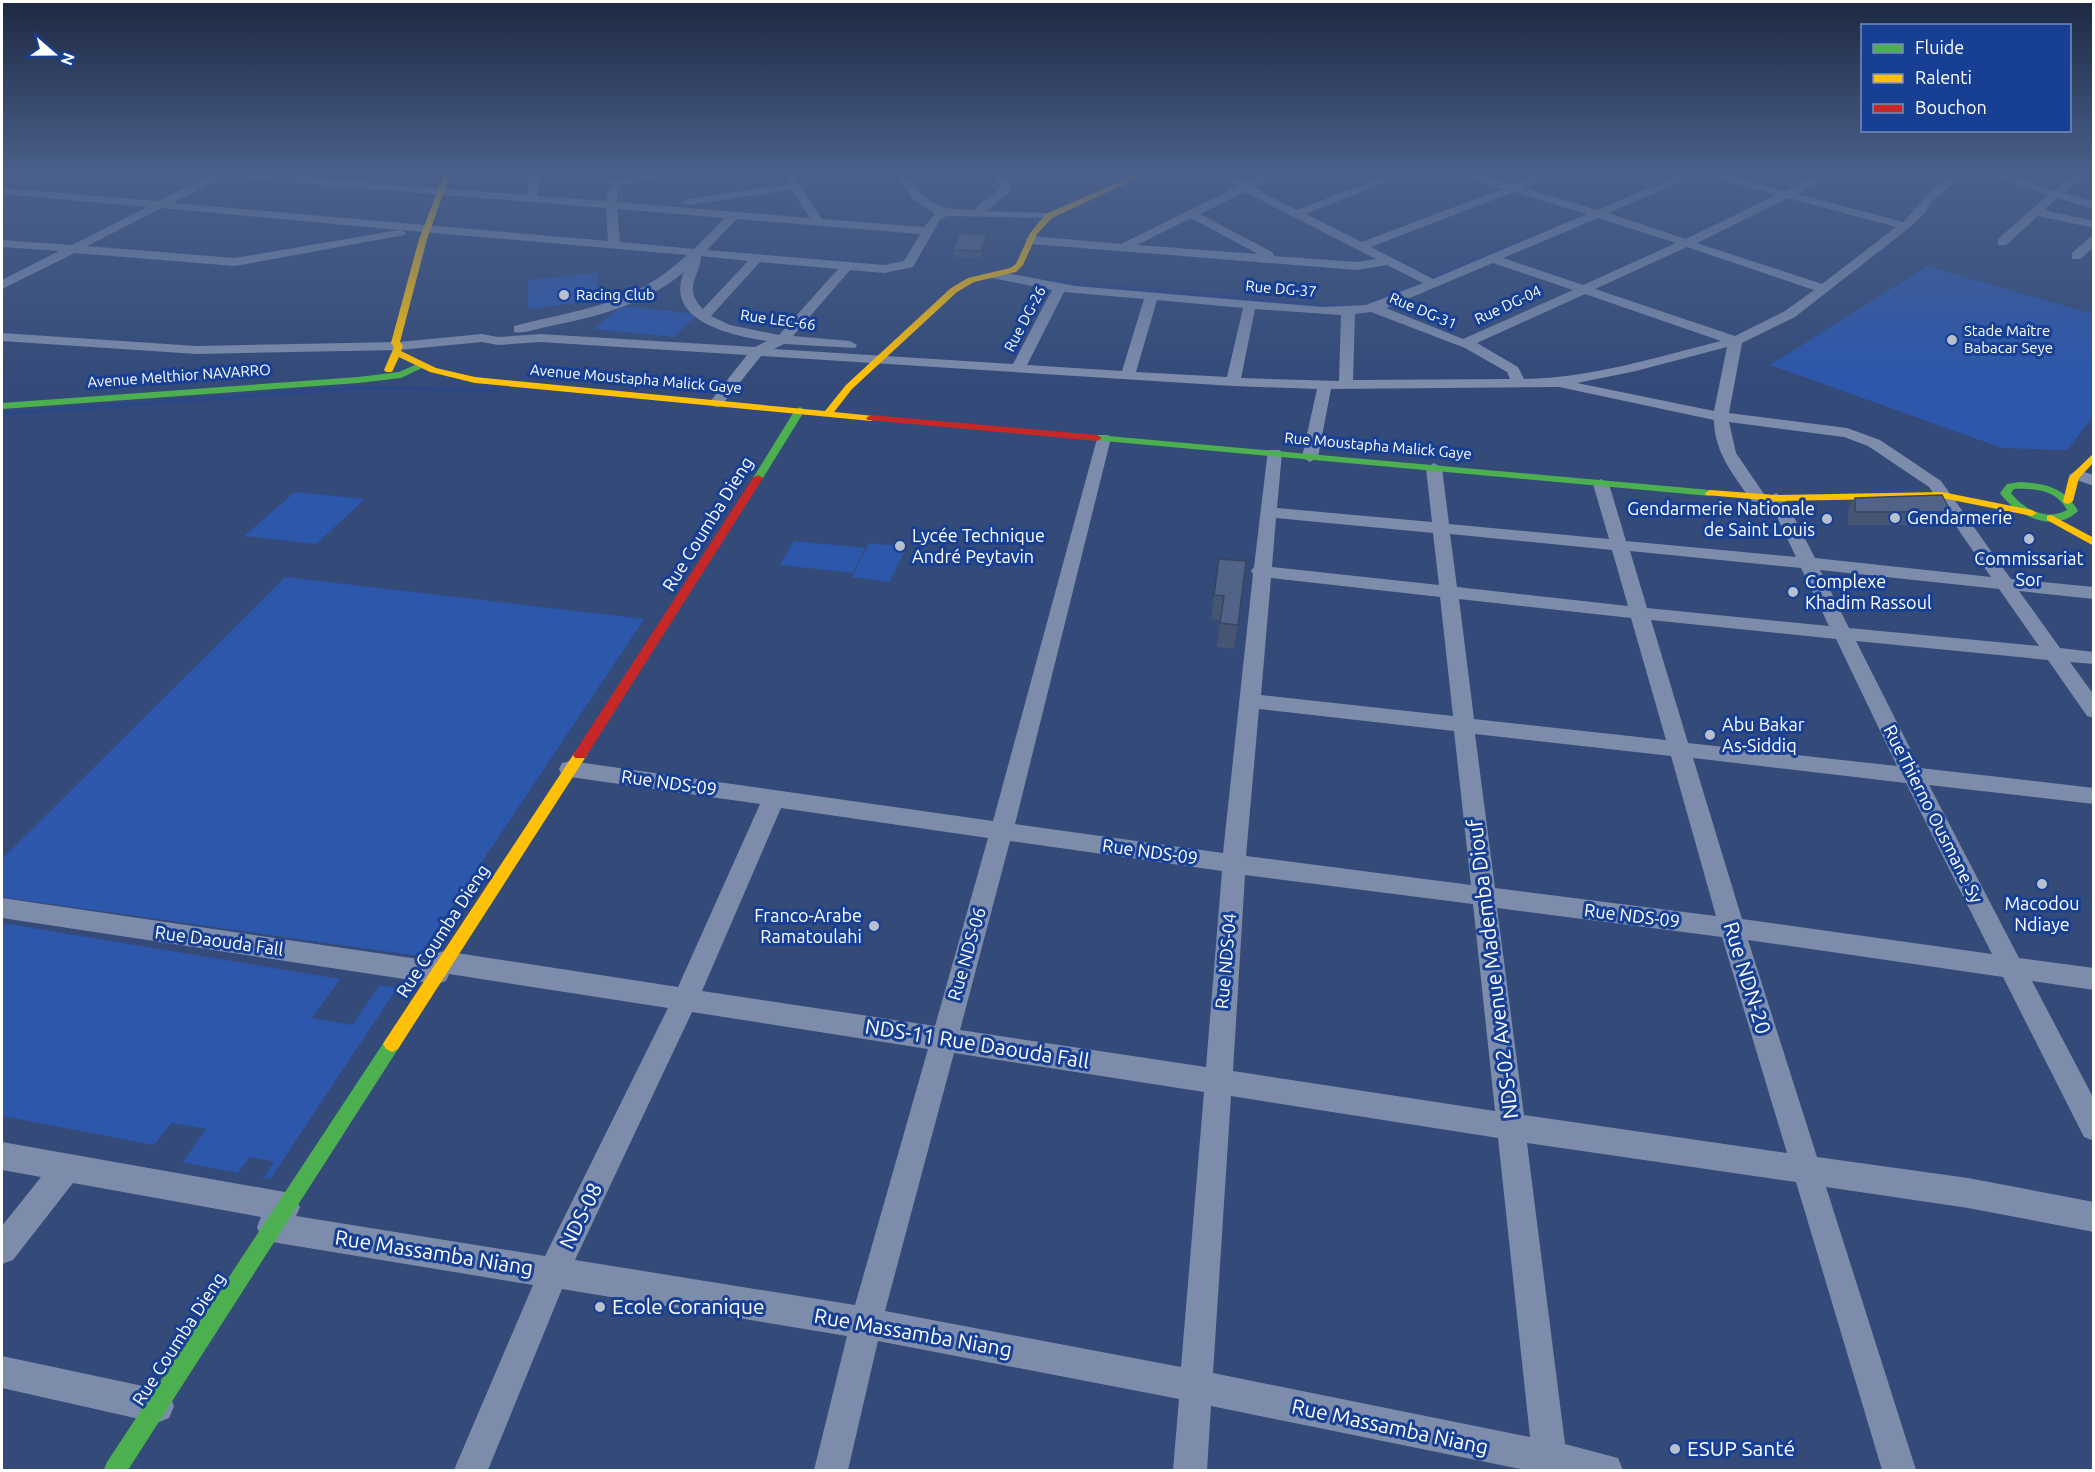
<svg xmlns="http://www.w3.org/2000/svg" width="2095" height="1472" font-family="Ubuntu,sans-serif">
	<style>
		.green { fill: #2c57ab }
		.lines { fill: none; stroke-linecap: round; stroke-linejoin: round }
		.stream-far1 { stroke: #2b4786; stroke-width: 4 }
		.stream { stroke: #2b4786; stroke-width: 4.5 }
		.street { fill: #7d8cab; fill-rule: evenodd }
		.fast { fill: #4caf50; fill-rule: evenodd }
		.slow { fill: #ffc107; fill-rule: evenodd }
		.jam { fill: #c62828; fill-rule: evenodd }
		.wall { fill: #465574 }
		.shaded-wall { fill: #39455e }
		.building { fill: #516387; stroke: #39455e; stroke-width: 1.5 }
		.poi-dot { fill: #b8c0d0; stroke: #174095; stroke-width: 2 }
		.labels { text-anchor: middle; stroke-width: 6; stroke-linejoin: round; paint-order: stroke }
		.far-street-label { font-size: 15px; fill: #fff; stroke: #174095 }
		.far-poi-label { font-size: 15px; fill: #fff; stroke: #174095; text-anchor: start }
		.poi-label { font-size: 18px; fill: #fff; stroke: #174095; text-anchor: start }
		.street-label { font-size: 18px; fill: #fff; stroke: #174095 }
		.near-street-label { font-size: 21px; fill: #fff; stroke: #174095 }
		.near-poi-label { font-size: 21px; fill: #fff; stroke: #174095; text-anchor: start }
	</style>
	<rect width="100%" height="100%" fill="#344a78"/>
	<g class="green">
		<polygon points="1927,266 2093,314 2093,417 2067,450 2002,448 1770,365"/>
		<polygon points="597,273 599,300 528,309 528,280"/>
		<polygon points="622,306 697,314 674,337 594,329"/>
		<polygon points="295,492 365,499 316,544 244,536"/>
		<polygon points="794,541 865,548 853,573 780,565"/>
		<polygon points="869,543 906,547 890,582 852,577"/>
		<polygon points="285,577 644,619 419,956 2,897 2,859"/>
		<polygon points="2,923 340,979 312,1018 352,1025 380,985 397,988 271,1178 263,1179 274,1162 250,1157 238,1173 183,1162 206,1129 171,1123 154,1145 2,1116"/>
	</g>
	<g class="lines">
		<g class="stream-far1">
			<polyline points="1692,172 1763,191"/>
			<polyline points="2,176 4,172"/>
			<polyline points="800,187 825,221"/>
			<polyline points="1108,194 1160,172"/>
			<polyline points="1047,281 1342,307"/>
			<polyline points="1375,302 1678,176"/>
		</g>
		<polyline class="stream" points="2,414 356,388 499,390"/>
		<g class="street">
			<path d="M 197,172 L 244,172 L 526,195 L 532,172 L 542,172 L 537,196 L 606,201 L 608,190 L 613,187 L 618,190 L 617,202 L 810,218 L 792,190 L 688,205 L 682,202 L 688,199 L 788,184 L 783,175 L 790,172 L 822,219 L 924,227 L 935,214 L 914,200 L 892,172 L 903,172 C 928,205 934,209 975,210 L 978,205 L 1000,189 L 1001,186 L 990,172 L 1001,172 L 1012,186 L 1009,193 L 986,211 L 1049,213 L 1055,216 L 1053,218 L 947,216 L 940,220 L 913,267 L 884,273 L 850,270 L 793,336 L 850,341 L 857,345 L 855,348 L 784,344 L 774,349 L 1013,364 L 1052,290 L 992,278 L 990,275 L 996,271 L 1075,286 L 1323,307 L 1366,305 L 1423,283 L 1387,265 L 1357,270 L 1031,244 L 1025,240 L 1031,236 L 1121,244 L 1236,187 L 1210,172 L 1224,172 L 1245,183 L 1267,172 L 1281,172 L 1253,187 L 1297,210 L 1396,172 L 1411,172 L 1306,214 L 1362,242 L 1502,189 L 1452,172 L 1469,172 L 1512,185 L 1545,172 L 1560,172 L 1523,188 L 1597,210 L 1686,172 L 1716,172 L 1785,191 L 1823,172 L 1837,172 L 1797,194 L 1903,222 C 1923,203 1939,172 1969,172 L 1933,200 L 1925,213 L 1909,228 L 1795,317 L 1742,343 L 1729,413 L 1847,428 L 1880,440 L 1941,481 L 2011,579 L 2094,587 L 2094,599 L 2019,591 L 2060,648 L 2094,652 L 2094,664 L 2070,662 L 2094,695 L 2094,718 L 2087,716 L 2048,660 L 1856,641 L 1920,768 L 2094,788 L 2094,804 L 1929,785 L 2019,958 L 2094,968 L 2094,990 L 2032,981 L 2094,1099 L 2094,1141 L 2084,1137 L 2003,977 L 1748,940 L 1817,1157 L 1968,1178 L 2094,1202 L 2094,1232 L 1968,1208 L 1826,1187 L 1916,1470 L 1882,1470 L 1796,1182 L 1527,1143 L 1565,1444 L 1618,1458 L 1623,1470 L 1525,1470 L 1211,1406 L 1207,1470 L 1173,1470 L 1179,1399 L 878,1341 L 848,1470 L 814,1470 L 847,1336 L 562,1289 L 488,1470 L 454,1470 L 533,1285 L 272,1242 L 261,1238 L 257,1227 L 261,1217 L 73,1183 L 13,1260 L 2,1264 L 2,1226 L 41,1177 L 2,1170 L 2,1142 L 285,1192 L 295,1197 L 300,1207 L 296,1216 L 545,1256 L 668,1008 L 449,974 L 446,981 L 437,984 L 2,918 L 2,898 L 432,961 L 435,954 L 444,951 L 678,987 L 760,804 L 570,777 L 562,775 L 559,769 L 562,763 L 570,761 L 993,821 L 1098,435 L 1108,435 L 1111,438 L 1015,824 L 1223,853 L 1253,574 L 1251,571 L 1254,567 L 1268,450 L 1280,450 L 1282,453 L 1277,508 L 1432,522 L 1426,468 L 1434,463 L 1442,468 L 1449,524 L 1609,539 L 1593,484 L 1601,479 L 1609,484 L 1626,541 L 1796,557 L 1768,498 L 1776,493 L 1784,498 L 1815,558 L 1991,577 L 1929,487 L 1868,446 L 1844,437 L 1729,422 L 1736,453 L 1766,497 L 1758,502 L 1752,501 C 1734,476 1714,452 1714,420 L 1559,387 L 1331,389 L 1318,457 L 1310,462 L 1302,457 L 1317,389 L 1233,386 L 761,356 L 721,406 L 716,407 L 709,403 L 747,355 L 540,342 L 498,345 L 482,342 L 399,350 L 197,354 L 2,341 L 2,333 L 197,346 L 399,342 L 482,334 L 498,337 L 540,334 L 755,347 L 767,341 C 733,336 663,321 684,272 C 644,305 596,317 546,327 C 536,329 524,334 514,332 L 514,326 C 581,309 634,305 687,255 L 401,230 L 406,233 L 404,235 L 235,266 L 75,253 L 2,289 L 2,280 L 59,251 L 2,247 L 2,240 L 72,245 L 147,207 L 2,194 L 2,188 L 158,201 L 209,176 ZM 1700,174 L 1776,195 L 1686,239 L 1608,213 ZM 223,177 L 606,208 L 608,241 L 173,203 ZM 1245,192 L 1376,259 L 1357,262 L 1274,256 L 1272,252 L 1200,214 ZM 1513,192 L 1587,214 L 1433,279 L 1371,247 ZM 1788,198 L 1896,227 L 1822,284 L 1697,243 ZM 162,208 L 399,230 L 235,258 L 87,246 ZM 617,209 L 725,218 L 694,249 L 620,242 ZM 1191,218 L 1258,254 L 1137,245 ZM 1598,218 L 1676,243 L 1583,285 L 1503,258 ZM 737,219 L 920,234 L 904,261 L 884,265 L 707,250 ZM 1687,247 L 1814,290 L 1785,311 L 1735,336 L 1595,289 ZM 701,256 L 748,261 L 703,309 C 682,288 700,277 701,256 ZM 760,262 L 838,269 L 779,335 L 730,325 L 711,316 ZM 1493,263 L 1573,290 L 1463,339 L 1386,308 ZM 1064,292 L 1144,299 L 1122,371 L 1027,365 ZM 1585,294 L 1721,341 C 1657,357 1591,378 1524,379 L 1518,367 L 1477,343 ZM 1157,300 L 1243,308 L 1227,377 L 1136,372 ZM 1255,309 L 1341,315 L 1339,381 L 1241,378 ZM 1371,312 L 1465,348 L 1507,372 L 1510,379 L 1353,380 L 1355,314 ZM 1727,347 L 1714,411 L 1577,383 L 1636,371 ZM 1276,518 L 1433,533 L 1439,585 L 1272,567 ZM 1450,534 L 1612,550 L 1628,606 L 1457,587 ZM 1630,551 L 1801,568 L 1829,626 L 1647,608 ZM 1820,570 L 1999,589 L 2039,646 L 1849,628 ZM 1271,578 L 1440,597 L 1453,716 L 1261,695 ZM 1459,599 L 1631,618 L 1666,740 L 1474,719 ZM 1651,620 L 1836,639 L 1897,766 L 1688,743 ZM 1259,709 L 1454,731 L 1471,885 L 1246,856 ZM 1475,734 L 1671,756 L 1716,916 L 1495,888 ZM 1693,758 L 1906,783 L 1992,954 L 1742,919 ZM 781,808 L 988,838 L 935,1026 L 702,991 ZM 1010,841 L 1222,871 L 1206,1067 L 960,1030 ZM 1245,875 L 1473,904 L 1495,1111 L 1233,1071 ZM 1497,908 L 1722,937 L 1787,1153 L 1524,1115 ZM 692,1012 L 928,1049 L 855,1305 L 575,1260 ZM 954,1053 L 1204,1092 L 1181,1367 L 885,1311 ZM 1231,1096 L 1498,1138 L 1530,1437 L 1213,1373 Z"/>
			<polygon points="668,172 698,172 614,186 609,183 614,180"/>
			<polygon points="1982,172 1999,172 2054,190 2078,172 2090,172 2064,193 2094,202 2094,209 2057,198 2044,210 2094,221 2094,228 2038,216 2006,245 1998,245 1998,239 2048,195"/>
			<polygon points="2090,237 2094,237 2094,247 2080,259 2072,259 2072,253"/>
			<polygon points="2077,470 2094,475 2094,486 2071,478 2069,475"/>
			<polygon points="2,1356 157,1389 169,1394 174,1406 169,1418 157,1423 2,1388"/>
		</g>
		<g class="fast">
			<polygon points="419,363 424,366 422,368 401,378 358,383 2,409 2,403 358,377 399,372"/>
			<polygon points="800,407 805,410 763,478 758,481 754,480 753,478 795,410"/>
			<polygon points="1097,435 1710,490 1715,493 1710,496 1093,440 1093,436"/>
			<path d="M 2020,482 C 2045,483 2066,488 2078,511 C 2055,534 2016,516 2000,493 L 2007,484 ZM 2014,489 C 2034,488 2057,490 2067,510 C 2047,521 2024,510 2011,493 Z"/>
			<polygon points="392,1036 398,1039 401,1044 398,1049 128,1470 104,1470 107,1462 386,1039"/>
		</g>
		<g class="slow">
			<polygon points="445,172 451,172 427,239 400,342 403,346 401,351 436,368 475,377 825,411 846,385 951,288 968,278 1010,268 1016,264 1030,233 1046,214 1142,172 1151,172 1052,218 1037,234 1023,265 1016,272 974,282 957,292 852,389 834,412 874,416 876,418 871,421 475,383 430,372 399,357 392,372 386,372 384,370 394,347 391,343 419,239"/>
			<polygon points="2094,453 2094,462 2079,478 2073,501 2068,504 2064,503 2063,501 2069,477"/>
			<polygon points="1710,490 1776,495 1942,492 2032,510 2037,513 2032,516 1942,498 1776,501 1706,495 1705,493"/>
			<polygon points="2051,515 2094,538 2094,546 2047,520 2047,516"/>
			<polygon points="580,750 585,752 587,755 585,758 398,1049 392,1052 386,1049 383,1044 386,1039 575,752"/>
		</g>
		<g class="jam">
			<polygon points="871,415 1097,435 1102,438 1097,441 868,420 866,418"/>
			<polygon points="758,475 763,478 585,758 575,758 573,755 575,752 753,478"/>
		</g>
	</g>
	<g class="wall">
		<polygon points="987,241 982,258 953,257 953,250"/>
		<polygon points="1855,498 1951,512 1943,525 1848,525 1848,510"/>
		<polygon points="1219,559 1238,625 1234,649 1217,647 1220,620 1211,619"/>
	</g>
	<polygon class="shaded-wall" points="987,234 987,241 982,258 981,251"/>
	<g class="building">
		<polygon points="959,233 987,234 981,251 953,250"/>
		<polygon points="1942,495 1951,512 1855,512 1855,498"/>
		<polygon points="1219,559 1246,561 1238,625 1220,623 1224,596 1214,595"/>
	</g>
	<linearGradient id="sky" x2="0" y2="1"><stop stop-color="#1d2942"/><stop offset="0.46" stop-color="#4a608b"/><stop offset="1" stop-color="#4a608b" stop-opacity="0"/></linearGradient>
	<rect width="2095" height="378" fill="url(#sky)"/>
	<g class="poi-dot">
		<circle cx="564" cy="295" r="6"/>
		<circle cx="1952" cy="340" r="6"/>
		<circle cx="1895" cy="518" r="6"/>
		<circle cx="1827" cy="519" r="6"/>
		<circle cx="2029" cy="539" r="6"/>
		<circle cx="900" cy="546" r="6"/>
		<circle cx="1793" cy="592" r="6"/>
		<circle cx="1710" cy="735" r="6"/>
		<circle cx="2042" cy="884" r="6"/>
		<circle cx="874" cy="926" r="6"/>
		<circle cx="600" cy="1307" r="6"/>
		<circle cx="1675" cy="1449" r="6"/>
	</g>
	<g class="labels">
		<g class="far-street-label">
			<text transform="translate(1281 289) rotate(5)" y="5">Rue DG-37</text>
			<text transform="translate(1508 305) rotate(-25)" y="5">Rue DG-04</text>
			<text transform="translate(1423 311) rotate(23)" y="5">Rue DG-31</text>
			<text transform="translate(1025 319) rotate(-62)" y="5">Rue DG-26</text>
			<text transform="translate(778 320) rotate(8)" y="5">Rue LEC-66</text>
			<text transform="translate(179 376) rotate(-4)" y="5">Avenue Melthior NAVARRO</text>
			<text transform="translate(636 379) rotate(5)" y="5">Avenue Moustapha Malick Gaye</text>
			<text transform="translate(1378 446) rotate(5)" y="5">Rue Moustapha Malick Gaye</text>
		</g>
		<g class="far-poi-label">
			<text x="576" y="300">Racing Club</text>
			<text x="1964" y="336">Stade Maître<tspan x="1964" dy="17">Babacar Seye</tspan></text>
		</g>
		<g class="poi-label">
			<text x="1815" y="515" text-anchor="end">Gendarmerie Nationale<tspan x="1815" dy="21">de Saint Louis</tspan></text>
			<text x="1907" y="524">Gendarmerie</text>
			<text x="912" y="542">Lycée Technique<tspan x="912" dy="21">André Peytavin</tspan></text>
			<text x="2029" y="565" text-anchor="middle">Commissariat<tspan x="2029" dy="21">Sor</tspan></text>
			<text x="1805" y="588">Complexe<tspan x="1805" dy="21">Khadim Rassoul</tspan></text>
			<text x="1722" y="731">Abu Bakar<tspan x="1722" dy="21">As-Siddiq</tspan></text>
			<text x="2042" y="910" text-anchor="middle">Macodou<tspan x="2042" dy="21">Ndiaye</tspan></text>
			<text x="862" y="922" text-anchor="end">Franco-Arabe<tspan x="862" dy="21">Ramatoulahi</tspan></text>
		</g>
		<g class="street-label">
			<text transform="translate(708 524) rotate(-58)" y="6">Rue Coumba Dieng</text>
			<text transform="translate(669 783) rotate(8)" y="6">Rue NDS-09</text>
			<text transform="translate(1933 814) rotate(63)" y="6">RueThierno Ousmane Sy</text>
			<text transform="translate(1150 852) rotate(8)" y="6">Rue NDS-09</text>
			<text transform="translate(1632 916) rotate(7)" y="6">Rue NDS-09</text>
			<text transform="translate(443 931) rotate(-57)" y="6">Rue Coumba Dieng</text>
			<text transform="translate(219 941) rotate(8)" y="6">Rue Daouda Fall</text>
			<text transform="translate(967 954) rotate(-74)" y="6">Rue NDS-06</text>
			<text transform="translate(1226 961) rotate(-85)" y="6">Rue NDS-04</text>
			<text transform="translate(179 1339) rotate(-57)" y="6">Rue Coumba Dieng</text>
		</g>
		<g class="near-street-label">
			<text transform="translate(1493 969) rotate(-97)" y="7">NDS-02 Avenue Mademba Diouf</text>
			<text transform="translate(1747 978) rotate(73)" y="7">Rue NDN-20</text>
			<text transform="translate(977 1044) rotate(9)" y="7">NDS-11 Rue Daouda Fall</text>
			<text transform="translate(581 1216) rotate(-64)" y="7">NDS-08</text>
			<text transform="translate(434 1253) rotate(9)" y="7">Rue Massamba Niang</text>
			<text transform="translate(913 1333) rotate(10)" y="7">Rue Massamba Niang</text>
			<text transform="translate(1390 1427) rotate(12)" y="7">Rue Massamba Niang</text>
		</g>
		<g class="near-poi-label">
			<text x="612" y="1314">Ecole Coranique</text>
			<text x="1687" y="1456">ESUP Santé</text>
		</g>
	</g>
	<rect width="2095" height="1472" fill="none" stroke="#ffffff" stroke-width="6"/>
	<rect x="1861" y="24" width="210" height="108" fill="#174095" stroke="#748cbf" stroke-width="1.5"/>
	<rect x="1873" y="44" width="30" height="9" fill="#4caf50" stroke="#748cbf" stroke-width="1.5"/>
	<text x="1915" y="54" font-size="18" fill="#ffffff">Fluide</text>
	<rect x="1873" y="74" width="30" height="9" fill="#ffc107" stroke="#748cbf" stroke-width="1.5"/>
	<text x="1915" y="84" font-size="18" fill="#ffffff">Ralenti</text>
	<rect x="1873" y="104" width="30" height="9" fill="#c62828" stroke="#748cbf" stroke-width="1.5"/>
	<text x="1915" y="114" font-size="18" fill="#ffffff">Bouchon</text>
	<g transform="translate(54 54) rotate(110)" stroke="#174095" stroke-width="4.5" paint-order="stroke">
	<path d="M0-4.5L10 22L0 15L-10 22Z" fill="#ffffff"/>
	<text y="-9" font-size="16" font-weight="bold" text-anchor="middle" fill="#ffffff">N</text>
	</g>
</svg>
